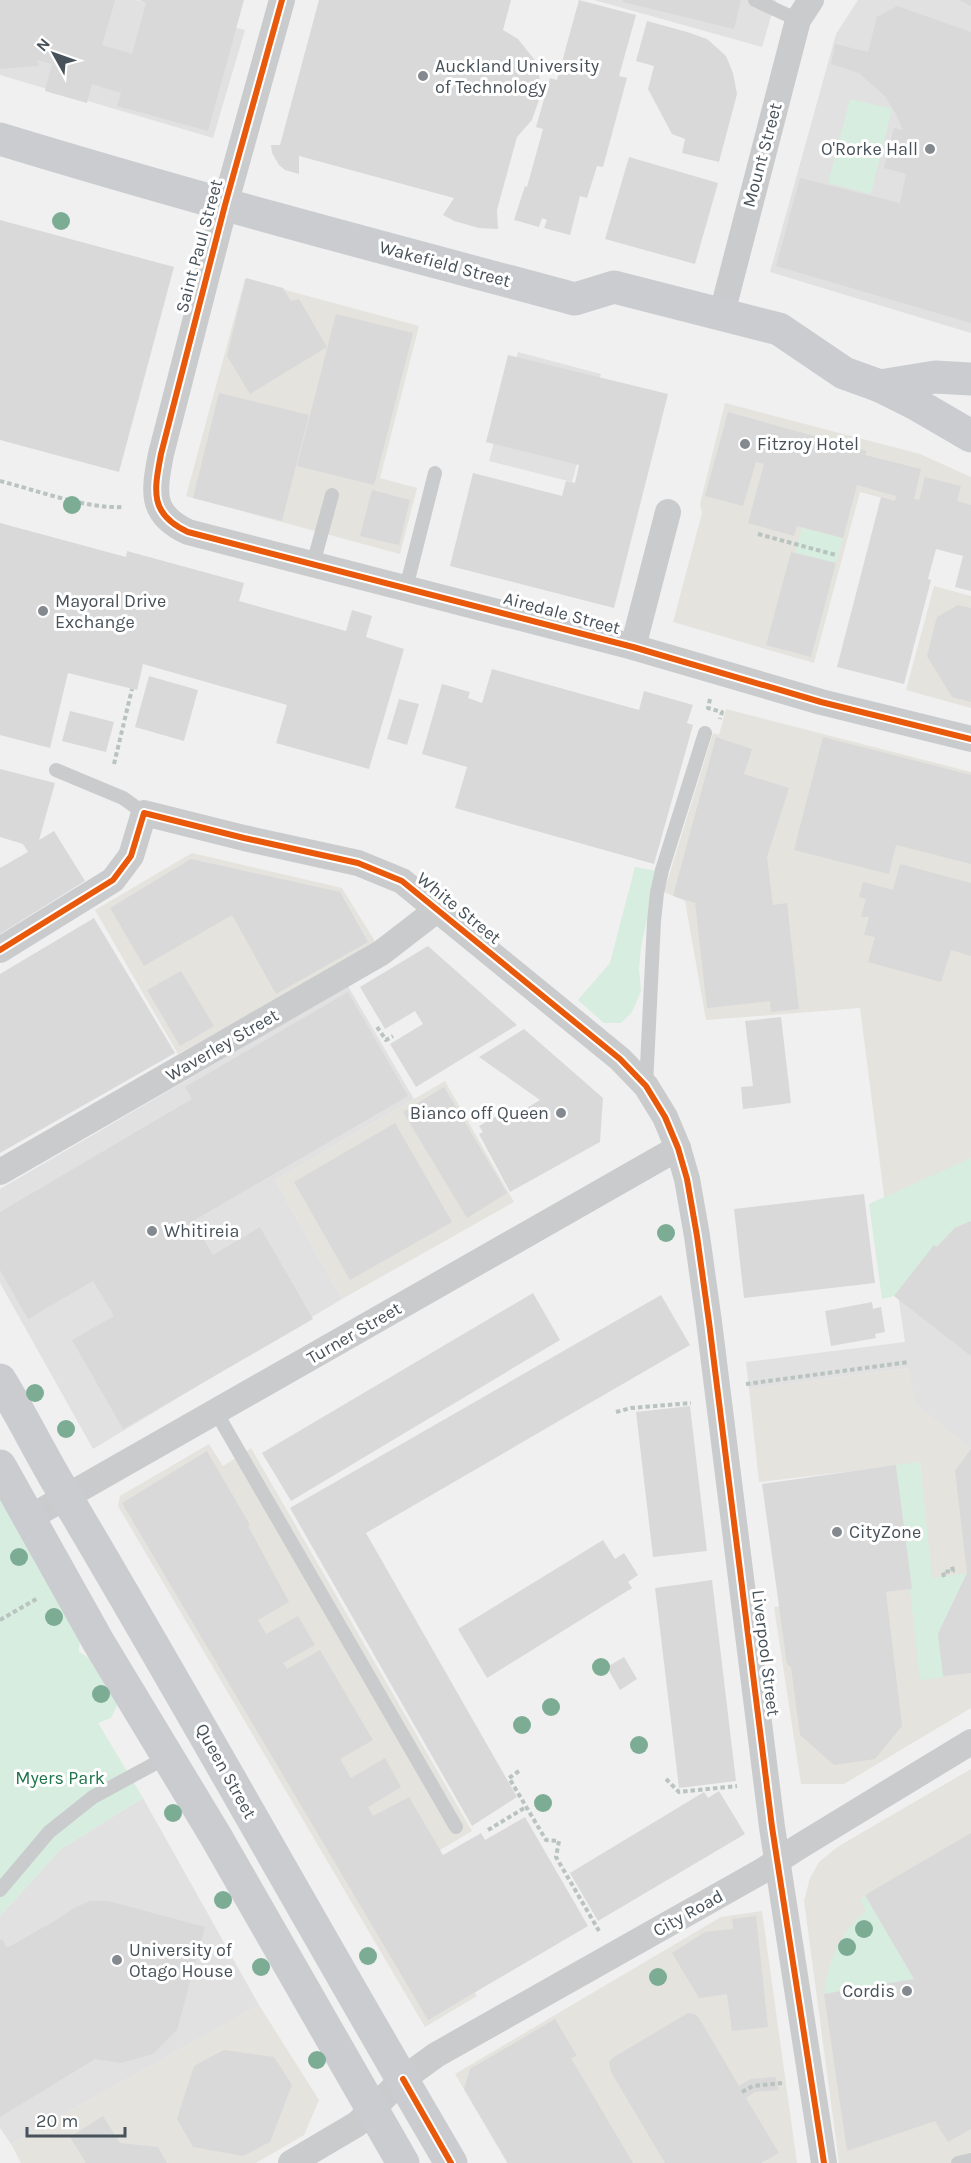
<svg xmlns="http://www.w3.org/2000/svg" width="971" height="2163" font-family="Karla,sans-serif">
	<style>
		.commercial { fill: #e5e3de }
		.education { fill: #e2e1e1 }
		.green { fill: #d6eddf }
		.building { fill: #d9d9da }
		.lines { fill: none; stroke-linecap: round; stroke-linejoin: round }
		.path { stroke: #b9c3c0; stroke-width: 4; stroke-dasharray: 4.5 3; stroke-linecap: butt }
		.lane { stroke: #cacbcd; stroke-width: 14 }
		.street { stroke: #cacbcd; stroke-width: 26 }
		.secondary { stroke: #cacccf; stroke-width: 33 }
		.cycleway-casing { stroke: #fff; stroke-width: 10 }
		.cycleway { stroke: #e8590c; stroke-width: 6 }
		.tree { fill: #7dac95 }
		.poi-dot { fill: #83898e; stroke: #fff; stroke-width: 2 }
		.labels { text-anchor: middle; stroke-width: 6; stroke-linejoin: round; paint-order: stroke }
		.poi-label { font-size: 18px; fill: #48525a; stroke: #fff; text-anchor: start }
		.street-label { font-size: 18px; fill: #48525a; stroke: #fff }
		.park-label { font-size: 18px; fill: #1f754a; stroke: #fff }
	</style>
	<rect width="100%" height="100%" fill="#f0f0f0"/>
	<g class="commercial">
		<polygon points="245,279 419,326 380,478 417,488 400,554 186,496"/>
		<polygon points="725,403 920,454 971,477 971,530 953,517 860,492 814,663 673,622 702,513 700,504"/>
		<polygon points="934,586 971,596 971,708 906,690"/>
		<polygon points="726,709 971,772 971,1206 889,1234 860,1008 706,1020 685,901 664,892 713,733 719,735"/>
		<polygon points="192,853 342,888 376,943 178,1054 95,910"/>
		<polygon points="445,1081 514,1202 342,1299 275,1180"/>
		<polygon points="910,1368 915,1404 971,1449 971,1708 844,1784 801,1784 774,1607 932,1586 920,1463 759,1482 749,1389"/>
		<polygon points="209,1444 223,1466 251,1448 472,1831 403,1872 477,1996 425,2027 118,1506 120,1496"/>
		<polygon points="971,1769 971,2163 839,2163 804,1901 810,1878 819,1862 839,1846"/>
		<polygon points="762,1911 797,2163 507,2163 455,2074 721,1917"/>
		<polygon points="259,2005 319,2100 304,2135 256,2163 21,2163 11,2144"/>
	</g>
	<g class="education">
		<polygon points="0,0 136,0 245,30 213,138 0,75"/>
		<polygon points="594,0 776,0 762,47"/>
		<polygon points="858,0 971,0 971,333 770,272 836,34"/>
		<polygon points="518,352 601,374 572,482 489,461"/>
		<polygon points="348,986 414,1099 275,1180 342,1299 93,1449 0,1283 0,1189"/>
		<polygon points="971,1206 971,1449 915,1404 909,1368 749,1389 746,1362 905,1342 889,1234"/>
		<polygon points="143,1798 259,2005 11,2144 0,2128 0,1916 61,1849"/>
	</g>
	<g class="green">
		<polygon points="850,99 892,109 871,194 828,183"/>
		<polygon points="802,528 843,538 836,563 795,553"/>
		<polygon points="635,867 657,871 641,947 639,969 641,991 632,1012 621,1023 604,1023 578,1000 610,963"/>
		<polygon points="971,1158 971,1221 954,1228 937,1247 934,1246 894,1296 882,1299 869,1204"/>
		<polygon points="920,1462 932,1578 967,1573 938,1634 944,1677 920,1680 896,1465"/>
		<polygon points="0,1498 80,1632 79,1652 105,1668 123,1693 111,1718 98,1723 143,1798 61,1849 0,1916"/>
		<path d="M 865,1895 L 914,1979 L 824,1994 C 828,1961 840,1932 866,1911 L 860,1900 Z"/>
	</g>
	<g class="building">
		<polygon points="0,0 115,0 102,45 132,54 146,3 139,0 244,0 208,131 117,106 121,93 92,84 87,103 45,91 52,64 37,60 39,66 0,69"/>
		<polygon points="319,0 511,0 503,30 518,39 537,63 540,81 540,97 532,120 517,137 497,210 498,229 479,228 454,221 443,215 454,198 299,156 299,174 285,170 279,165 272,153 271,145 280,145"/>
		<polygon points="579,0 636,15 619,76 627,78 603,167 597,166 587,198 580,196 570,235 544,228 547,220 542,218 539,227 514,220 525,186 527,187 543,129 536,127 550,78 557,80"/>
		<polygon points="623,0 741,0 734,29 623,2"/>
		<polygon points="959,0 971,0 971,6"/>
		<polygon points="897,6 971,32 971,323 776,266 800,178 900,203 906,174 884,168 894,128 903,130 896,114 885,96 859,73 831,64 835,44 868,52 877,17"/>
		<polygon points="647,21 687,32 707,39 726,56 733,73 737,94 719,162 682,153 685,139 672,134 648,89 654,66 636,61"/>
		<polygon points="629,157 718,183 695,264 605,239"/>
		<polygon points="0,220 174,267 119,472 0,440"/>
		<polygon points="246,278 283,288 291,301 299,299 327,347 250,394 227,356"/>
		<polygon points="336,314 413,333 374,485 297,466"/>
		<polygon points="508,355 668,394 614,608 450,566 473,473 562,496 566,481 575,483 579,465 486,442"/>
		<polygon points="219,393 309,415 282,521 193,498"/>
		<polygon points="728,412 867,451 865,455 921,469 914,499 919,500 925,477 961,486 957,501 971,505 971,591 955,587 963,556 936,549 928,579 931,580 904,684 837,667 881,497 895,501 896,496 857,485 843,538 797,526 794,536 748,523 764,464 756,462 743,506 705,496"/>
		<polygon points="372,490 410,500 399,545 360,536"/>
		<polygon points="0,523 126,557 127,551 244,583 239,601 346,631 352,610 372,616 366,637 404,649 369,769 276,743 287,705 143,664 137,690 68,673 50,748 0,735"/>
		<polygon points="791,552 836,563 811,657 766,645"/>
		<polygon points="958,605 971,608 971,702 952,697 927,656 937,617"/>
		<polygon points="492,669 639,710 644,691 693,705 687,723 693,725 654,864 455,808 467,767 422,754 442,684 470,692 468,698 482,703"/>
		<polygon points="149,676 198,690 184,741 135,727"/>
		<polygon points="399,699 419,704 407,745 387,739"/>
		<polygon points="70,711 114,722 106,752 62,741"/>
		<polygon points="716,737 752,749 744,774 789,788 767,857 773,905 787,903 799,1009 771,1012 770,1001 707,1008 695,903 673,896"/>
		<polygon points="823,737 971,775 971,864 896,845 889,874 794,850"/>
		<polygon points="0,769 55,783 39,840 54,831 85,881 0,934 0,868 28,852 23,844 0,837"/>
		<polygon points="191,859 340,892 368,942 276,994 232,915 144,966 110,908"/>
		<polygon points="900,864 971,883 971,956 951,950 941,982 868,962 875,937 864,935 869,917 861,917 866,899 859,897 863,882 893,890"/>
		<polygon points="94,918 175,1053 0,1153 0,974"/>
		<polygon points="428,946 517,1025 416,1087 390,1044 423,1024 415,1011 385,1029 360,987"/>
		<polygon points="181,971 214,1026 180,1046 147,990"/>
		<polygon points="348,992 408,1096 193,1221 213,1255 260,1227 313,1319 123,1429 72,1340 114,1316 93,1281 28,1319 0,1270 0,1212 192,1099 185,1087"/>
		<polygon points="781,1017 791,1103 743,1109 741,1087 753,1086 745,1021"/>
		<polygon points="524,1029 603,1098 600,1142 510,1192 479,1134 483,1132 479,1126 507,1110 515,1115 540,1100 479,1057"/>
		<polygon points="444,1087 507,1193 467,1218 403,1112"/>
		<polygon points="395,1123 452,1222 350,1280 294,1182"/>
		<polygon points="864,1194 875,1283 744,1298 734,1209"/>
		<polygon points="971,1221 971,1356 894,1296 934,1245 937,1247 955,1228"/>
		<polygon points="533,1293 560,1340 291,1501 262,1453"/>
		<polygon points="661,1295 690,1345 366,1533 517,1797 472,1826 290,1508"/>
		<polygon points="872,1302 873,1309 881,1307 885,1332 875,1334 876,1338 831,1346 825,1311"/>
		<polygon points="690,1406 707,1551 653,1557 636,1412"/>
		<polygon points="971,1449 971,1673 943,1676 938,1634 967,1573 955,1471"/>
		<polygon points="207,1451 250,1525 248,1526 289,1602 258,1620 266,1634 298,1616 315,1645 283,1663 287,1669 320,1650 373,1740 340,1759 351,1778 385,1758 401,1787 368,1807 373,1816 409,1797 443,1855 481,1833 485,1840 525,1817 588,1926 428,2020 122,1503"/>
		<polygon points="896,1465 912,1589 886,1592 902,1726 875,1759 834,1765 800,1735 791,1667 787,1664 779,1606 762,1484"/>
		<polygon points="603,1540 615,1559 624,1553 638,1575 628,1582 632,1588 487,1678 458,1629"/>
		<polygon points="712,1580 736,1781 679,1788 655,1588"/>
		<polygon points="624,1657 637,1679 620,1690 607,1667"/>
		<polygon points="719,1791 745,1834 598,1921 570,1873 704,1792 708,1798"/>
		<polygon points="971,1833 971,2129 948,2142 935,2121 847,2151 824,1994 914,1979 865,1895"/>
		<polygon points="90,1901 108,1901 205,1927 177,2030 153,2054 121,2063 95,2059 0,2117 0,1940 2,1939 7,1948 58,1919 74,1908"/>
		<polygon points="756,1916 768,2027 732,2031 727,1994 699,1998 672,1953 705,1932 733,1929 732,1919"/>
		<polygon points="688,2013 694,2014 699,2018 739,2086 751,2079 776,2077 778,2090 755,2092 746,2098 779,2153 761,2163 665,2163 611,2072 609,2062 614,2057"/>
		<polygon points="555,2019 577,2056 571,2058 633,2163 508,2163 464,2089 470,2069"/>
		<polygon points="224,2050 274,2057 292,2085 270,2142 243,2156 193,2147 177,2119 194,2066"/>
		<polygon points="103,2116 120,2143 158,2147 167,2163 86,2163 70,2137"/>
	</g>
	<g class="lines">
		<g class="path">
			<path d="M 0,481 C 36,490 86,509 123,507"/>
			<polyline points="758,534 836,555"/>
			<polyline points="710,699 708,708 722,712 720,719"/>
			<polyline points="114,764 132,689"/>
			<polyline points="377,1027 386,1040 393,1036"/>
			<polyline points="746,1384 909,1362"/>
			<polyline points="616,1412 631,1408 691,1403"/>
			<polyline points="944,1577 943,1572 953,1571 952,1566"/>
			<polyline points="0,1620 38,1598"/>
			<polyline points="519,1771 509,1778 546,1840 559,1841 556,1857 599,1931"/>
			<polyline points="666,1779 679,1792 737,1786"/>
			<polyline points="488,1830 526,1807"/>
			<polyline points="742,2092 753,2086 782,2083"/>
		</g>
		<g class="lane">
			<polyline points="755,0 798,20"/>
			<polyline points="313,564 332,495"/>
			<polyline points="406,588 435,473"/>
			<polyline points="56,770 123,798 144,813"/>
			<polyline points="646,1086 654,921 657,893 662,870 705,733"/>
			<polyline points="216,1412 456,1827"/>
			<polyline points="0,1890 49,1832 93,1797 167,1757"/>
			<polyline points="958,2163 971,2160"/>
		</g>
		<g class="street">
			<path d="M 282,0 L 225,205 L 161,454 C 154,491 149,514 188,532 L 633,647 L 821,702 L 971,739"/>
			<polyline points="722,313 798,20 811,0"/>
			<polyline points="633,647 668,512"/>
			<polyline points="0,950 113,880 131,856 144,813 244,838 358,863 402,881 620,1059 646,1086 665,1117 678,1148 687,1179 697,1236 709,1322 772,1827 824,2163"/>
			<polyline points="0,1172 381,953 438,909"/>
			<polyline points="29,1518 678,1148"/>
			<polyline points="291,2163 357,2124 403,2079 436,2055 762,1871 797,1848 971,1742"/>
		</g>
		<g class="secondary">
			<path d="M 0,139 C 190,197 383,248 575,299 L 614,287 L 779,329 L 844,373 L 880,386 L 916,404 L 971,436"/>
			<polyline points="880,386 935,377 971,379"/>
			<path d="M 0,1380 C 21,1414 38,1449 58,1483 C 192,1708 318,1937 451,2163"/>
			<polyline points="0,1466 99,1643 215,1835 403,2163"/>
		</g>
		<defs>
			<g id="cycleway">
				<path d="M 282,0 L 225,205 L 161,454 C 154,491 149,514 188,532 L 633,647 L 821,702 L 971,739"/>
				<polyline points="0,950 113,880 131,856 144,813 244,838 358,863 402,881 620,1059 646,1086 665,1117 678,1148 687,1179 697,1236 709,1322 772,1827 824,2163"/>
				<polyline points="403,2079 451,2163"/>
			</g>
		</defs>
		<use href="#cycleway" class="cycleway-casing"/>
		<use href="#cycleway" class="cycleway"/>
	</g>
	<g class="tree">
		<circle cx="61" cy="221" r="9"/>
		<circle cx="72" cy="505" r="9"/>
		<circle cx="666" cy="1233" r="9"/>
		<circle cx="35" cy="1393" r="9"/>
		<circle cx="66" cy="1429" r="9"/>
		<circle cx="19" cy="1557" r="9"/>
		<circle cx="54" cy="1617" r="9"/>
		<circle cx="601" cy="1667" r="9"/>
		<circle cx="101" cy="1694" r="9"/>
		<circle cx="551" cy="1707" r="9"/>
		<circle cx="522" cy="1725" r="9"/>
		<circle cx="639" cy="1745" r="9"/>
		<circle cx="543" cy="1803" r="9"/>
		<circle cx="173" cy="1813" r="9"/>
		<circle cx="223" cy="1900" r="9"/>
		<circle cx="864" cy="1929" r="9"/>
		<circle cx="847" cy="1947" r="9"/>
		<circle cx="368" cy="1956" r="9"/>
		<circle cx="261" cy="1967" r="9"/>
		<circle cx="658" cy="1977" r="9"/>
		<circle cx="317" cy="2060" r="9"/>
	</g>
	<g class="poi-dot">
		<circle cx="423" cy="76" r="6"/>
		<circle cx="930" cy="149" r="6"/>
		<circle cx="745" cy="444" r="6"/>
		<circle cx="43" cy="611" r="6"/>
		<circle cx="561" cy="1113" r="6"/>
		<circle cx="152" cy="1231" r="6"/>
		<circle cx="837" cy="1532" r="6"/>
		<circle cx="117" cy="1960" r="6"/>
		<circle cx="907" cy="1991" r="6"/>
	</g>
	<g class="labels">
		<g class="poi-label">
			<text x="435" y="72">Auckland University<tspan x="435" dy="21">of Technology</tspan></text>
			<text x="918" y="155" text-anchor="end">O'Rorke Hall</text>
			<text x="757" y="450">Fitzroy Hotel</text>
			<text x="55" y="607">Mayoral Drive<tspan x="55" dy="21">Exchange</tspan></text>
			<text x="549" y="1119" text-anchor="end">Bianco off Queen</text>
			<text x="164" y="1237">Whitireia</text>
			<text x="849" y="1538">CityZone</text>
			<text x="129" y="1956">University of<tspan x="129" dy="21">Otago House</tspan></text>
			<text x="895" y="1997" text-anchor="end">Cordis</text>
		</g>
		<g class="street-label">
			<text transform="translate(762 155) rotate(-75)" y="6">Mount Street</text>
			<text transform="translate(199 246) rotate(-75)" y="6">Saint Paul Street</text>
			<text transform="translate(445 264) rotate(15)" y="6">Wakefield Street</text>
			<text transform="translate(562 613) rotate(15)" y="6">Airedale Street</text>
			<text transform="translate(459 908) rotate(39)" y="6">White Street</text>
			<text transform="translate(222 1045) rotate(-30)" y="6">Waverley Street</text>
			<text transform="translate(354 1333) rotate(-30)" y="6">Turner Street</text>
			<text transform="translate(766 1653) rotate(83)" y="6">Liverpool Street</text>
			<text transform="translate(226 1771) rotate(61)" y="6">Queen Street</text>
			<text transform="translate(688 1913) rotate(-29)" y="6">City Road</text>
		</g>
		<g class="park-label">
			<text x="60" y="1784">Myers Park</text>
		</g>
	</g>
	<g transform="translate(54 54) rotate(310)" stroke="#ffffff" stroke-width="4.5" paint-order="stroke">
	<path d="M0-4.5L10 22L0 15L-10 22Z" fill="#48525a"/>
	<text y="-9" font-size="16" font-weight="bold" text-anchor="middle" fill="#48525a">N</text>
	</g>
	<path d="M27 2127v9h98v-9" fill="none" stroke="#48525a" stroke-width="3"/>
	<text x="36" y="2127" font-size="18" fill="#48525a" stroke="#ffffff" stroke-width="4.5" paint-order="stroke">20 m</text>
</svg>
